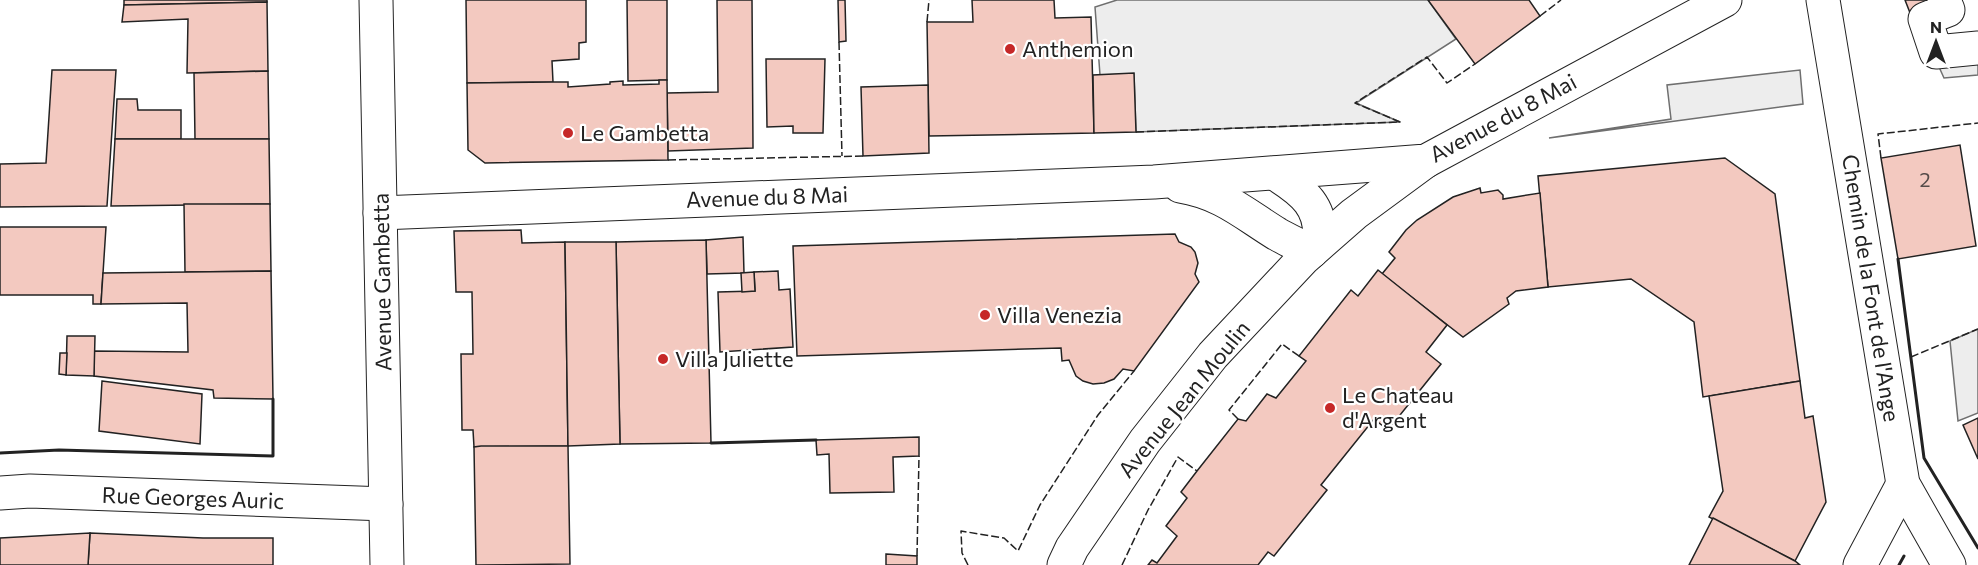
<svg xmlns="http://www.w3.org/2000/svg" width="1978" height="565" font-family="Commissioner,sans-serif">
	<style>
		.parking { fill: #ededed; stroke: #6f6f6f; stroke-width: 1.5 }
		.building { fill: #f3c9c0; stroke: #222; stroke-width: 1.5 }
		.lines { fill: none; stroke-linecap: round; stroke-linejoin: round }
		.minor-casing { stroke: #222; stroke-width: 35 }
		.major-casing { stroke: #222; stroke-width: 35 }
		.minor { stroke: #fff; stroke-width: 33 }
		.major { stroke: #fff; stroke-width: 33 }
		.fence { stroke: #222; stroke-width: 1.5; stroke-dasharray: 8 3; stroke-linecap: butt }
		.wall { stroke: #222; stroke-width: 3 }
		.poi-dot { fill: #c62828; stroke: #fff; stroke-width: 2 }
		.labels { text-anchor: middle; stroke-width: 4.5; stroke-linejoin: round; paint-order: stroke }
		.number-label { font-size: 20px; fill: #564c4a }
		.poi-label { font-size: 22px; fill: #222; stroke: #fff; text-anchor: start }
		.street-label { font-size: 22px; fill: #222; stroke: #fff }
	</style>
	<rect width="100%" height="100%" fill="#fff"/>
	<g class="parking">
		<polygon points="1117,0 1428,0 1456,39 1356,103 1400,122 1136,132 1134,74 1100,75 1095,7"/>
		<polygon points="1978,52 1978,75 1944,78 1934,56"/>
		<polygon points="1800,70 1803,104 1549,138 1671,119 1667,85"/>
		<polygon points="1978,329 1978,413 1958,421 1950,341"/>
	</g>
	<g class="building">
		<polygon points="124,0 267,0 267,2 124,5"/>
		<polygon points="466,0 586,0 586,42 579,43 579,59 552,61 553,82 467,83"/>
		<polygon points="627,0 667,0 667,80 628,81"/>
		<polygon points="717,0 752,0 753,148 668,151 667,93 718,92"/>
		<polygon points="838,0 845,0 846,41 839,42"/>
		<polygon points="972,0 1054,0 1055,18 1091,17 1094,133 929,136 927,22 973,22"/>
		<polygon points="1428,0 1529,0 1540,16 1475,64"/>
		<polygon points="1905,0 1944,0 1914,23"/>
		<polygon points="267,2 268,71 187,73 188,19 122,22 124,5"/>
		<polygon points="766,59 825,59 823,133 793,133 793,126 767,127"/>
		<polygon points="52,70 116,70 107,206 0,207 0,164 46,163"/>
		<polygon points="268,71 269,139 195,139 194,73"/>
		<polygon points="1134,73 1136,132 1094,133 1093,75"/>
		<polygon points="659,80 667,80 668,160 485,163 468,150 467,83 553,82 568,82 568,87 610,84 610,82 623,81 623,85 659,84"/>
		<polygon points="928,85 929,153 863,156 861,87"/>
		<polygon points="117,99 137,99 138,110 181,110 181,139 115,139"/>
		<polygon points="115,139 269,139 270,204 111,206"/>
		<polygon points="1960,145 1976,246 1898,259 1881,158"/>
		<polygon points="1725,158 1775,194 1800,381 1703,397 1694,322 1631,279 1548,287 1538,176"/>
		<polygon points="1480,188 1481,193 1498,190 1503,195 1503,199 1540,193 1548,287 1516,291 1507,298 1509,304 1463,337 1382,274 1395,258 1389,252 1406,230 1417,220 1453,197"/>
		<polygon points="184,204 270,204 271,271 185,272"/>
		<polygon points="0,227 106,227 101,304 93,304 93,295 0,295"/>
		<polygon points="521,230 522,243 565,242 568,446 474,447 473,430 462,430 461,354 473,354 472,292 456,292 454,231"/>
		<polygon points="1175,234 1179,242 1191,247 1195,252 1198,263 1195,274 1199,282 1134,371 1123,369 1114,379 1104,383 1093,384 1083,381 1076,376 1069,360 1062,361 1061,348 797,356 793,246"/>
		<polygon points="743,237 744,273 707,274 706,240"/>
		<polygon points="706,240 711,443 620,444 616,242"/>
		<polygon points="565,242 616,242 620,444 568,446"/>
		<polygon points="1378,270 1447,325 1426,352 1441,364 1388,430 1374,419 1321,485 1327,490 1274,556 1268,552 1258,565 1148,565 1152,560 1157,563 1177,536 1166,526 1187,498 1181,492 1197,471 1238,419 1246,421 1267,394 1276,398 1306,361 1299,356 1351,290 1358,296"/>
		<polygon points="271,271 273,399 214,398 213,390 94,376 94,351 188,352 187,303 101,304 103,273"/>
		<polygon points="778,271 779,290 790,289 793,347 720,352 718,292 755,291 754,272"/>
		<polygon points="754,272 755,291 742,292 741,273"/>
		<polygon points="67,336 95,336 94,376 66,375"/>
		<polygon points="60,353 67,353 66,375 59,374"/>
		<polygon points="102,381 202,394 200,444 99,431"/>
		<polygon points="1800,381 1805,418 1813,416 1826,502 1795,561 1709,517 1723,491 1709,396"/>
		<polygon points="1978,418 1978,459 1963,425"/>
		<polygon points="919,437 919,456 893,457 894,492 830,493 829,454 817,455 816,440"/>
		<polygon points="481,446 568,446 570,564 476,565 474,447"/>
		<polygon points="1713,518 1795,561 1800,565 1689,565"/>
		<polygon points="90,533 203,538 273,538 273,565 88,565"/>
		<polygon points="90,533 88,565 0,565 0,538"/>
		<polygon points="886,554 917,556 917,565 886,565"/>
	</g>
	<g class="lines">
		<defs>
			<g id="minor">
				<polyline points="1823,0 1903,484 1949,565"/>
				<polyline points="1944,0 1948,10 1925,19 1936,52 1978,48"/>
				<path d="M 1274,173 C 1303,191 1324,207 1319,244"/>
				<path d="M 1180,186 C 1222,193 1243,213 1277,234 C 1288,240 1300,246 1311,252"/>
				<polyline points="380,213 1154,182 1426,161 1725,0"/>
				<polyline points="0,493 30,491 386,504"/>
				<polyline points="1064,565 1072,548 1145,441 1213,355 1304,258 1354,214 1426,161"/>
				<polyline points="1860,565 1903,484"/>
			</g>
			<polyline id="major" points="376,0 387,565"/>
		</defs>
		<use href="#minor" class="minor-casing"/>
		<use href="#major" class="major-casing"/>
		<use href="#minor" class="minor"/>
		<use href="#major" class="major"/>
		<g class="fence">
			<polyline points="1540,16 1561,0"/>
			<polyline points="927,22 929,0"/>
			<polyline points="839,42 842,156"/>
			<polyline points="1136,132 1400,122 1355,103 1427,57 1447,83 1475,64"/>
			<polyline points="1881,158 1878,134 1978,123"/>
			<polyline points="668,160 863,156"/>
			<polyline points="1911,357 1978,329"/>
			<polyline points="1238,419 1229,410 1282,344 1299,356"/>
			<polyline points="917,556 919,456"/>
			<polyline points="968,565 962,553 961,531 1004,538 1018,551 1040,505 1098,415 1134,371"/>
			<polyline points="1122,565 1148,510 1178,457 1197,471"/>
		</g>
		<g class="wall">
			<polyline points="1898,259 1924,458 1978,548"/>
			<polyline points="711,443 816,440"/>
			<polyline points="0,453 59,450 273,456 273,399"/>
			<polyline points="1899,565 1904,556"/>
		</g>
	</g>
	<g class="poi-dot">
		<circle cx="1010" cy="49" r="6"/>
		<circle cx="568" cy="133" r="6"/>
		<circle cx="985" cy="315" r="6"/>
		<circle cx="663" cy="359" r="6"/>
		<circle cx="1330" cy="408" r="6"/>
	</g>
	<g class="labels">
		<g class="number-label">
			<text x="1925" y="187">2</text>
		</g>
		<g class="poi-label">
			<text x="1022" y="57">Anthemion</text>
			<text x="580" y="141">Le Gambetta</text>
			<text x="997" y="323">Villa Venezia</text>
			<text x="675" y="367">Villa Juliette</text>
			<text x="1342" y="403">Le Chateau<tspan x="1342" dy="25">d'Argent</tspan></text>
		</g>
		<g class="street-label">
			<text transform="translate(1503 118) rotate(-28)" y="8">Avenue du 8 Mai</text>
			<text transform="translate(767 197) rotate(-2)" y="8">Avenue du 8 Mai</text>
			<text transform="translate(382 282) rotate(-91)" y="8">Avenue Gambetta</text>
			<text transform="translate(1871 288) rotate(81)" y="8">Chemin de la Font de l'Ange</text>
			<text transform="translate(1184 399) rotate(-51)" y="8">Avenue Jean Moulin</text>
			<text transform="translate(193 498) rotate(2)" y="8">Rue Georges Auric</text>
		</g>
	</g>
	<g transform="translate(1936 42)" stroke="#ffffff" stroke-width="4.5" paint-order="stroke">
	<path d="M0-4.5L10 22L0 15L-10 22Z" fill="#222222"/>
	<text y="-9" font-size="16" font-weight="bold" text-anchor="middle" fill="#222222">N</text>
	</g>
</svg>
